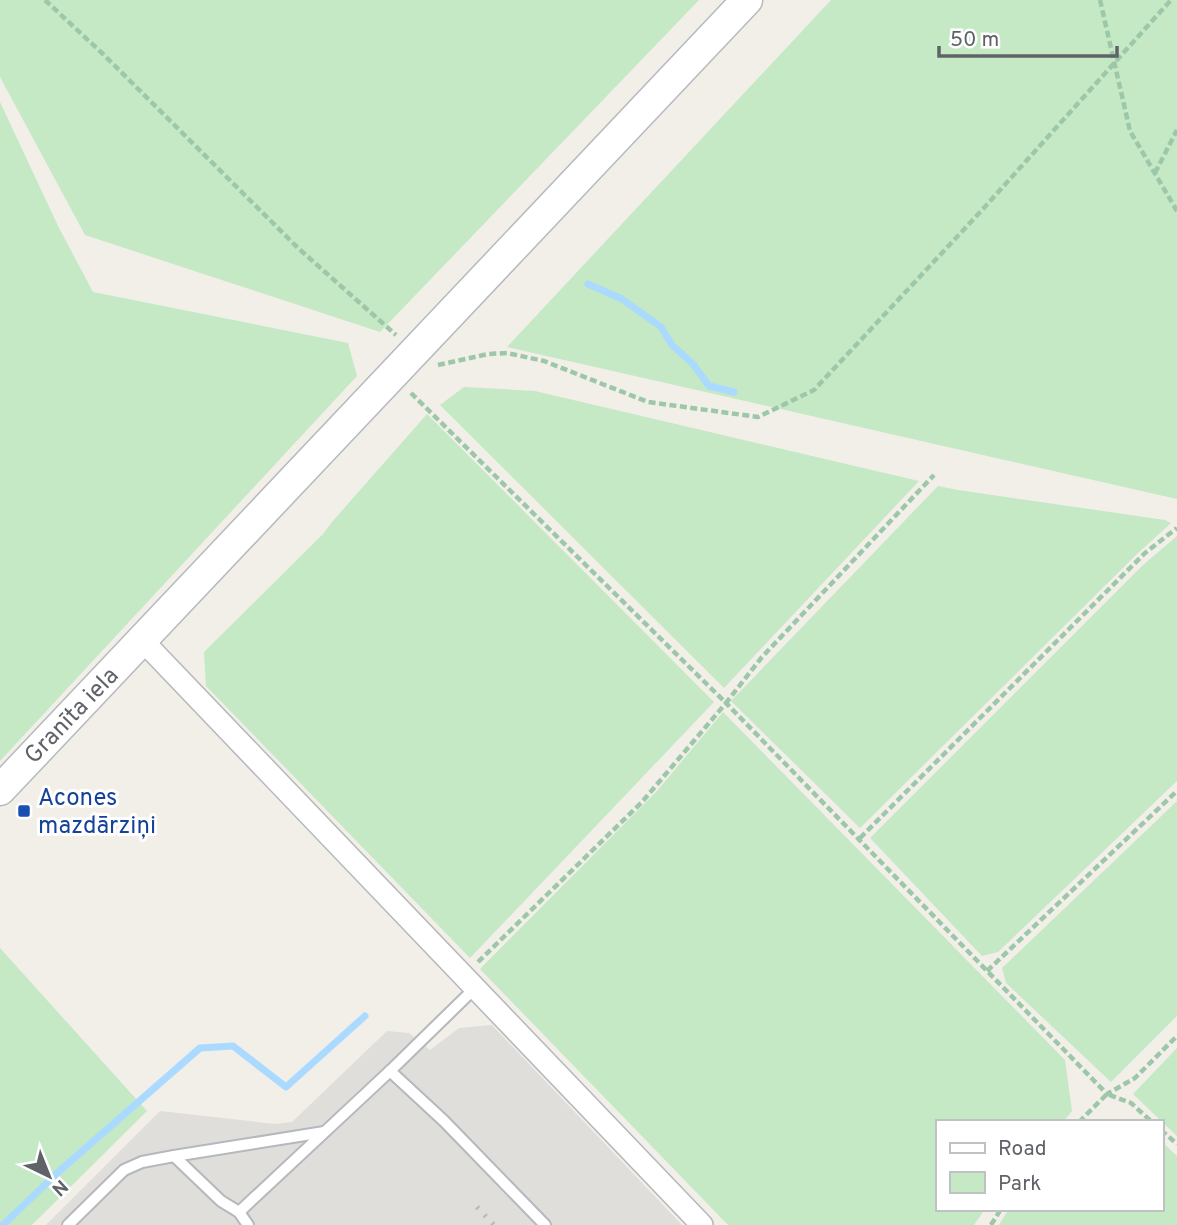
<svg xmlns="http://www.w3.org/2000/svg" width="1177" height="1225" font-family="Overpass,sans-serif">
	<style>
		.industrial { fill: #e0deda }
		.green { fill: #c5e8c5 }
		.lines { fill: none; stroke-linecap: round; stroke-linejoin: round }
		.stream { stroke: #aadaff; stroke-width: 7 }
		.lane-casing { stroke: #b5b8bc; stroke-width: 14 }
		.street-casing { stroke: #b5b8bc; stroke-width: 24 }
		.secondary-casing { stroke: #b6babf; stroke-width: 33 }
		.path { stroke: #9cc7a9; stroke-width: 4.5; stroke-dasharray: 7 3.5; stroke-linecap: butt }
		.lane { stroke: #fff; stroke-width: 10 }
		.street { stroke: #fff; stroke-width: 21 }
		.secondary { stroke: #fff; stroke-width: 30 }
		.rail { stroke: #b6b7b8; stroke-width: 5; stroke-dasharray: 2 9; stroke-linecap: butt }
		.transit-dot { fill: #1a4fb4; stroke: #fff; stroke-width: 2.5 }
		.labels { text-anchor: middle; stroke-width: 6; stroke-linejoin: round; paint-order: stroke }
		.street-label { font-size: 24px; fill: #5f6368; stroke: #fff }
		.transit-label { font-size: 24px; fill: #164399; stroke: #fff; text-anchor: start }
	</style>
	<rect width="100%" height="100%" fill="#f1efe8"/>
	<polygon class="industrial" points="492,1025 682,1225 46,1225 160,1111 275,1124 292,1122 387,1031 409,1033 430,1050 459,1028"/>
	<g class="green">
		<polygon points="0,0 699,0 380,332 85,235 0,77"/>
		<polygon points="831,0 1177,0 1177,499 507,347"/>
		<polygon points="0,102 58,226 93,292 348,343 357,376 0,761"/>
		<polygon points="464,387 535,391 919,481 724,688 440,405"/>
		<polygon points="427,414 714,702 470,958 206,686 204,652 323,534 332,522"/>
		<polygon points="938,486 958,490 1165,520 1171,523 1137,554 860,828 731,701"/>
		<polygon points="1177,536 1177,781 998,952 982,956 870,838 1142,566"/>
		<polygon points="723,712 1065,1060 1072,1111 1063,1122 937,1122 937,1209 985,1209 974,1225 728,1225 480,969 657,791"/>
		<polygon points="1177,801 1177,1016 1111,1082 1006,983 1002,968"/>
		<polygon points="0,948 147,1111 32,1225 0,1225"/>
		<polygon points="1177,1048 1177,1136 1133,1094"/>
		<polygon points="1161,1141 1177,1156 1177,1225 999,1225 1009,1209 1161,1209"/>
	</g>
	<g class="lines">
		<g class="stream">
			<polyline points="588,284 622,299 661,327 672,345 693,364 709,386 734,392"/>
			<polyline points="3,1225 56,1174 200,1048 233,1046 286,1087 365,1016"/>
		</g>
		<defs>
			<g id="lane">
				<polyline points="390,1071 474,989"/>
				<polyline points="174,1156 324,1132"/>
				<polyline points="239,1212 390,1071 444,1121 545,1225"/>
				<polyline points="68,1225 124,1170 142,1162 174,1156 221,1201 239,1212 248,1225"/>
			</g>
			<polyline id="street" points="142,640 702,1225"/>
			<polyline id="secondary" points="0,790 747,0"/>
		</defs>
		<use href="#lane" class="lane-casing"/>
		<use href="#street" class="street-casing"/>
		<use href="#secondary" class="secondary-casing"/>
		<g class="path">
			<polyline points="45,0 103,54 298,248 396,335"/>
			<polyline points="1100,0 1130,131 1177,211"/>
			<polyline points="1155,173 1177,130"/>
			<polyline points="438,365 488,354 507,353 544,361 648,402 758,417 814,390 983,209 1171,0"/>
			<polyline points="411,393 726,703 762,657 934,475"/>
			<polyline points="860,838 1145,553 1177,528"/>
			<polyline points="478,962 642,802 726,703 1107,1094 1135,1078 1177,1036"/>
			<polyline points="987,971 1177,791"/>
			<polyline points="1079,1122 1107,1094 1131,1103 1152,1122"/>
			<polyline points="1161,1130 1177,1144"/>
			<polyline points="991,1225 1001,1209"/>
		</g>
		<use href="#lane" class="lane"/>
		<use href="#street" class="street"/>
		<use href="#secondary" class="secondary"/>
		<polyline class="rail" points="477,1207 494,1225"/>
	</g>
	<rect class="transit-dot" x="17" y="804" width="14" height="14" rx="3.5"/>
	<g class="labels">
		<g class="street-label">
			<text transform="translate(71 715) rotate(-46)" y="8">Granīta iela</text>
		</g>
		<g class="transit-label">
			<text x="38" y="805">Acones<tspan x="38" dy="28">mazdārziņi</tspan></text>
		</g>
	</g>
	<rect x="936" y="1120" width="228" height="91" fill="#ffffff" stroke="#bfc1c3" stroke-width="2"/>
	<rect x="950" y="1143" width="35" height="10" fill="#ffffff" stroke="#bfc1c3" stroke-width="2"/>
	<text x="998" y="1155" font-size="21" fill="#5f6368">Road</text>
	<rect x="950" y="1172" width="35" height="21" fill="#c5e8c5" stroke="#bfc1c3" stroke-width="2"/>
	<text x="998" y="1190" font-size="21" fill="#5f6368">Park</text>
	<g transform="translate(49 1176) rotate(137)" stroke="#ffffff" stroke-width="5" paint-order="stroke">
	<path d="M0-5L12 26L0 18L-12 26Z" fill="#5f6368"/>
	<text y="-10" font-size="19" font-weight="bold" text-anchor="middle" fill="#5f6368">N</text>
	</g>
	<path d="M939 46v10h178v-10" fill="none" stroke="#5f6368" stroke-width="3.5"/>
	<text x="950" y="46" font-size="21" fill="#5f6368" stroke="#ffffff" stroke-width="5" paint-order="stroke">50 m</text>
</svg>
